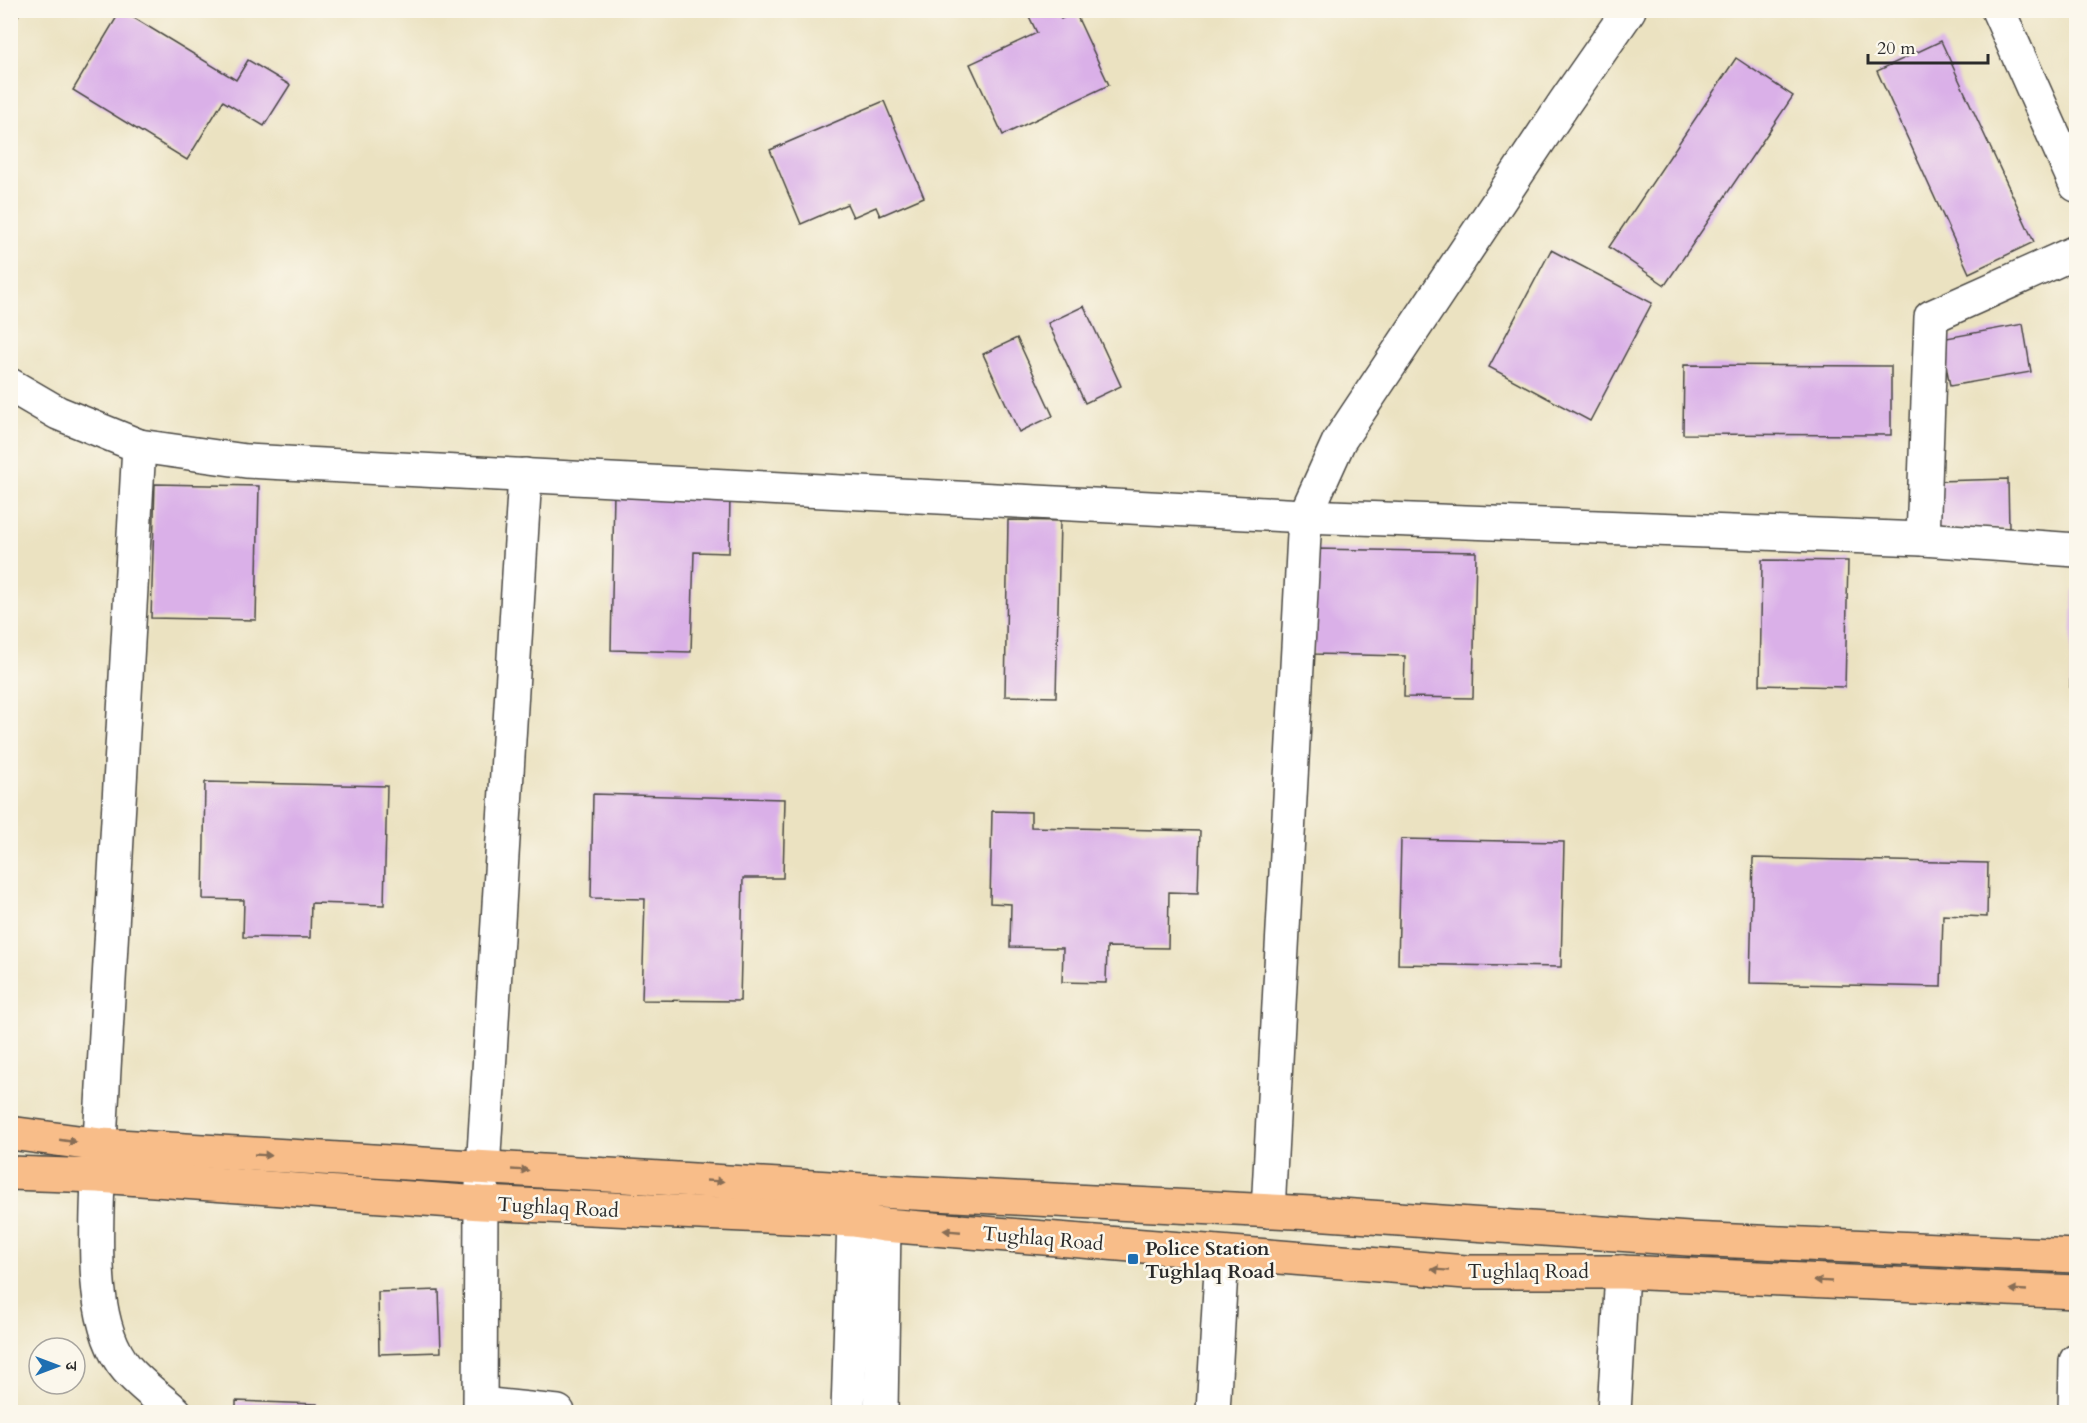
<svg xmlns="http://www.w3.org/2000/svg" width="2087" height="1423" font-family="Cardo,'Noto Serif Devanagari',serif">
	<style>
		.building { fill: #dab0e8 }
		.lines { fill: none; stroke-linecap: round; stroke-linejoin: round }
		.minor-casing { stroke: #484642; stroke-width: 36 }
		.major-casing { stroke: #484642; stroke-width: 36 }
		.minor { stroke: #fff; stroke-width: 33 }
		.major { stroke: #f8bd89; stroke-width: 33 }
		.oneway { fill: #876d55 }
		.poi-dot { fill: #1f6fb2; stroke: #fbf7ec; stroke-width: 2 }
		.labels { text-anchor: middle; stroke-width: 5; stroke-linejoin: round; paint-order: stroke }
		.street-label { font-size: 20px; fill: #2b2b2b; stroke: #fbf7ec }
		.poi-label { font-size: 20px; font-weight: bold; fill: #2b2b2b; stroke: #fbf7ec; text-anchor: start }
	</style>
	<rect width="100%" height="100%" fill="#fbf7ec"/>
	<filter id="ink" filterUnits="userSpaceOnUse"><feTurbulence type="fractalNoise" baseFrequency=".0167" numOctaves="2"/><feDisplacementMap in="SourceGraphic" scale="12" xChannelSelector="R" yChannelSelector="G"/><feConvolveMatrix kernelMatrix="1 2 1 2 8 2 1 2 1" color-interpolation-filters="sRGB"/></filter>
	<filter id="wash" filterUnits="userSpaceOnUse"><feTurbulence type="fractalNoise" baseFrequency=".008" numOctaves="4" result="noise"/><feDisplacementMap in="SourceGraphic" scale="24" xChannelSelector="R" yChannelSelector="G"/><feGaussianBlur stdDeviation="1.35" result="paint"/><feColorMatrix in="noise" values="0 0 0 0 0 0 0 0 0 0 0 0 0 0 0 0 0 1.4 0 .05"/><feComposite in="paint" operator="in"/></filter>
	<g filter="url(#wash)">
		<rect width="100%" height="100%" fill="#ebe2c1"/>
		<g id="blocks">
			<g class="building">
				<polygon points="10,10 21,10 14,23 10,21"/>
				<polygon points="121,10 236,80 248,60 290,85 264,126 223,101 187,160 73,90"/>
				<polygon points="1026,10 1057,10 1061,19 1075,12 1109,85 1003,135 970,64 1037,33"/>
				<polygon points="1941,41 2034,242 1969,273 1877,71"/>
				<polygon points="1736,58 1793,96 1665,285 1609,247"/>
				<polygon points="884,101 924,197 880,216 876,207 853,217 847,204 801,224 770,150"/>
				<polygon points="1551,250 1652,303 1590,421 1489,367"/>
				<polygon points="1084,306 1121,386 1085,403 1048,323"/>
				<polygon points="2023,324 2031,372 1950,386 1941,339"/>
				<polygon points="1017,338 1053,416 1019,432 983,354"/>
				<polygon points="1684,365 1891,366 1891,435 1683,434"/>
				<polygon points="2008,479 2009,528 1938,530 1937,481"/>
				<polygon points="155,484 259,486 256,620 151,618"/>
				<polygon points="614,491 730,494 729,553 694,552 691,652 611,650"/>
				<polygon points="1008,520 1060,521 1056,697 1005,696"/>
				<polygon points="1316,549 1476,552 1473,698 1404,697 1405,656 1313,654"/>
				<polygon points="1762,560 1848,561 1845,687 1760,685"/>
				<polygon points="2073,590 2076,590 2076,690 2070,689"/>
				<polygon points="205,782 387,786 384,905 311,903 310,938 243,937 244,900 203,899"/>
				<polygon points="593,794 785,799 783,878 743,878 740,1001 642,1000 645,899 591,898"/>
				<polygon points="992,811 1031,812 1031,827 1200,831 1198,893 1169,892 1168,948 1107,947 1106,983 1062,982 1063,948 1010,947 1011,904 990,903"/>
				<polygon points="1401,839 1564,842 1561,967 1398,964"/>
				<polygon points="1753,858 1988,863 1987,917 1943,915 1941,987 1750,983"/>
				<polygon points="439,1290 441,1352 379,1354 378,1292"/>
				<polygon points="236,1401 317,1404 317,1412 236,1412"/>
			</g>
		</g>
	</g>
	<g filter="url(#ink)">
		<use href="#blocks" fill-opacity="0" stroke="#484642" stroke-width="1.5"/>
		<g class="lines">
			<defs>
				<g id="minor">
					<polyline points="1998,10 2076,185"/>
					<path d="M 10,385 L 58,413 L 139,446 L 98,1176 C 97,1232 88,1324 127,1369 C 141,1385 159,1398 175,1412"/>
					<polyline points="139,446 246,461 1305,516 1923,539 2076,550"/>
					<polyline points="1923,539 1931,317 2076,252"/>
					<polyline points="1268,1211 1305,516 1339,441 1565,102 1629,10"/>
					<polyline points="481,1404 558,1412"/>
					<polyline points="480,1412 481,1203 525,475"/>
					<polyline points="848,1412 854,1220"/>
					<polyline points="881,1412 884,1225"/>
					<polyline points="1213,1412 1222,1253"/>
					<polyline points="1614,1412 1622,1272"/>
					<polyline points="2075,1412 2076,1361"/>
				</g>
				<g id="major">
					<polyline points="10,1133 101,1145 914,1193 1312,1213 1689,1239 2076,1256"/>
					<polyline points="10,1173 98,1176 481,1203 854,1220 884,1225 1466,1272 1622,1272 2076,1292"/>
				</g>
			</defs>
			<use href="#minor" class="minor-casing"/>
			<use href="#major" class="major-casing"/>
			<use href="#minor" class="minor"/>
			<use href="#major" class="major"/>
		</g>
		<defs><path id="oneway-solid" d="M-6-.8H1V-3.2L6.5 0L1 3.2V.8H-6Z" transform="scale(1.5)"/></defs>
		<g class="oneway">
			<use href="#oneway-solid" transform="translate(68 1141) rotate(8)"/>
			<use href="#oneway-solid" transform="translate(263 1155) rotate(3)"/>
			<use href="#oneway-solid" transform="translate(520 1170) rotate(3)"/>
			<use href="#oneway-solid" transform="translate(715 1181) rotate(3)"/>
			<use href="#oneway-solid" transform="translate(952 1231) rotate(-175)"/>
			<use href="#oneway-solid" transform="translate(1440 1270) rotate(-176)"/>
			<use href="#oneway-solid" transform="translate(1823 1281) rotate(-177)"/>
			<use href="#oneway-solid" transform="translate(2018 1290) rotate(-177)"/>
		</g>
	</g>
	<rect class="poi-dot" x="1127" y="1253" width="12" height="12" rx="3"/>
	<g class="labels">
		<g class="street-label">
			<text transform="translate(558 1207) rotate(3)" y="7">Tughlaq Road</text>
			<text transform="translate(1043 1238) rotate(5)" y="7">Tughlaq Road</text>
			<text x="1528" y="1278">Tughlaq Road</text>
		</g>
		<g class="poi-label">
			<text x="1145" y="1255">Police Station<tspan x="1145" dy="23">Tughlaq Road</tspan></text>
		</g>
	</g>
	<rect width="2087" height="1423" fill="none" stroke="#fbf7ec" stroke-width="36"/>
	<g transform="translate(57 1366) rotate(90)"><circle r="28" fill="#fbf7ec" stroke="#a8a59f" stroke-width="1.5"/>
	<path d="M0-4.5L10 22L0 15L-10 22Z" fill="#1f6fb2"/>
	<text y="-9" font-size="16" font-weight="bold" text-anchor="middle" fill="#2b2b2b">उ</text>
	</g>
	<path d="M1868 54v9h120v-9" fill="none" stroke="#2b2b2b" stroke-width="3"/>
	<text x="1877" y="54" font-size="18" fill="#2b2b2b" stroke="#fbf7ec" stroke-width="4.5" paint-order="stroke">20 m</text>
</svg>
